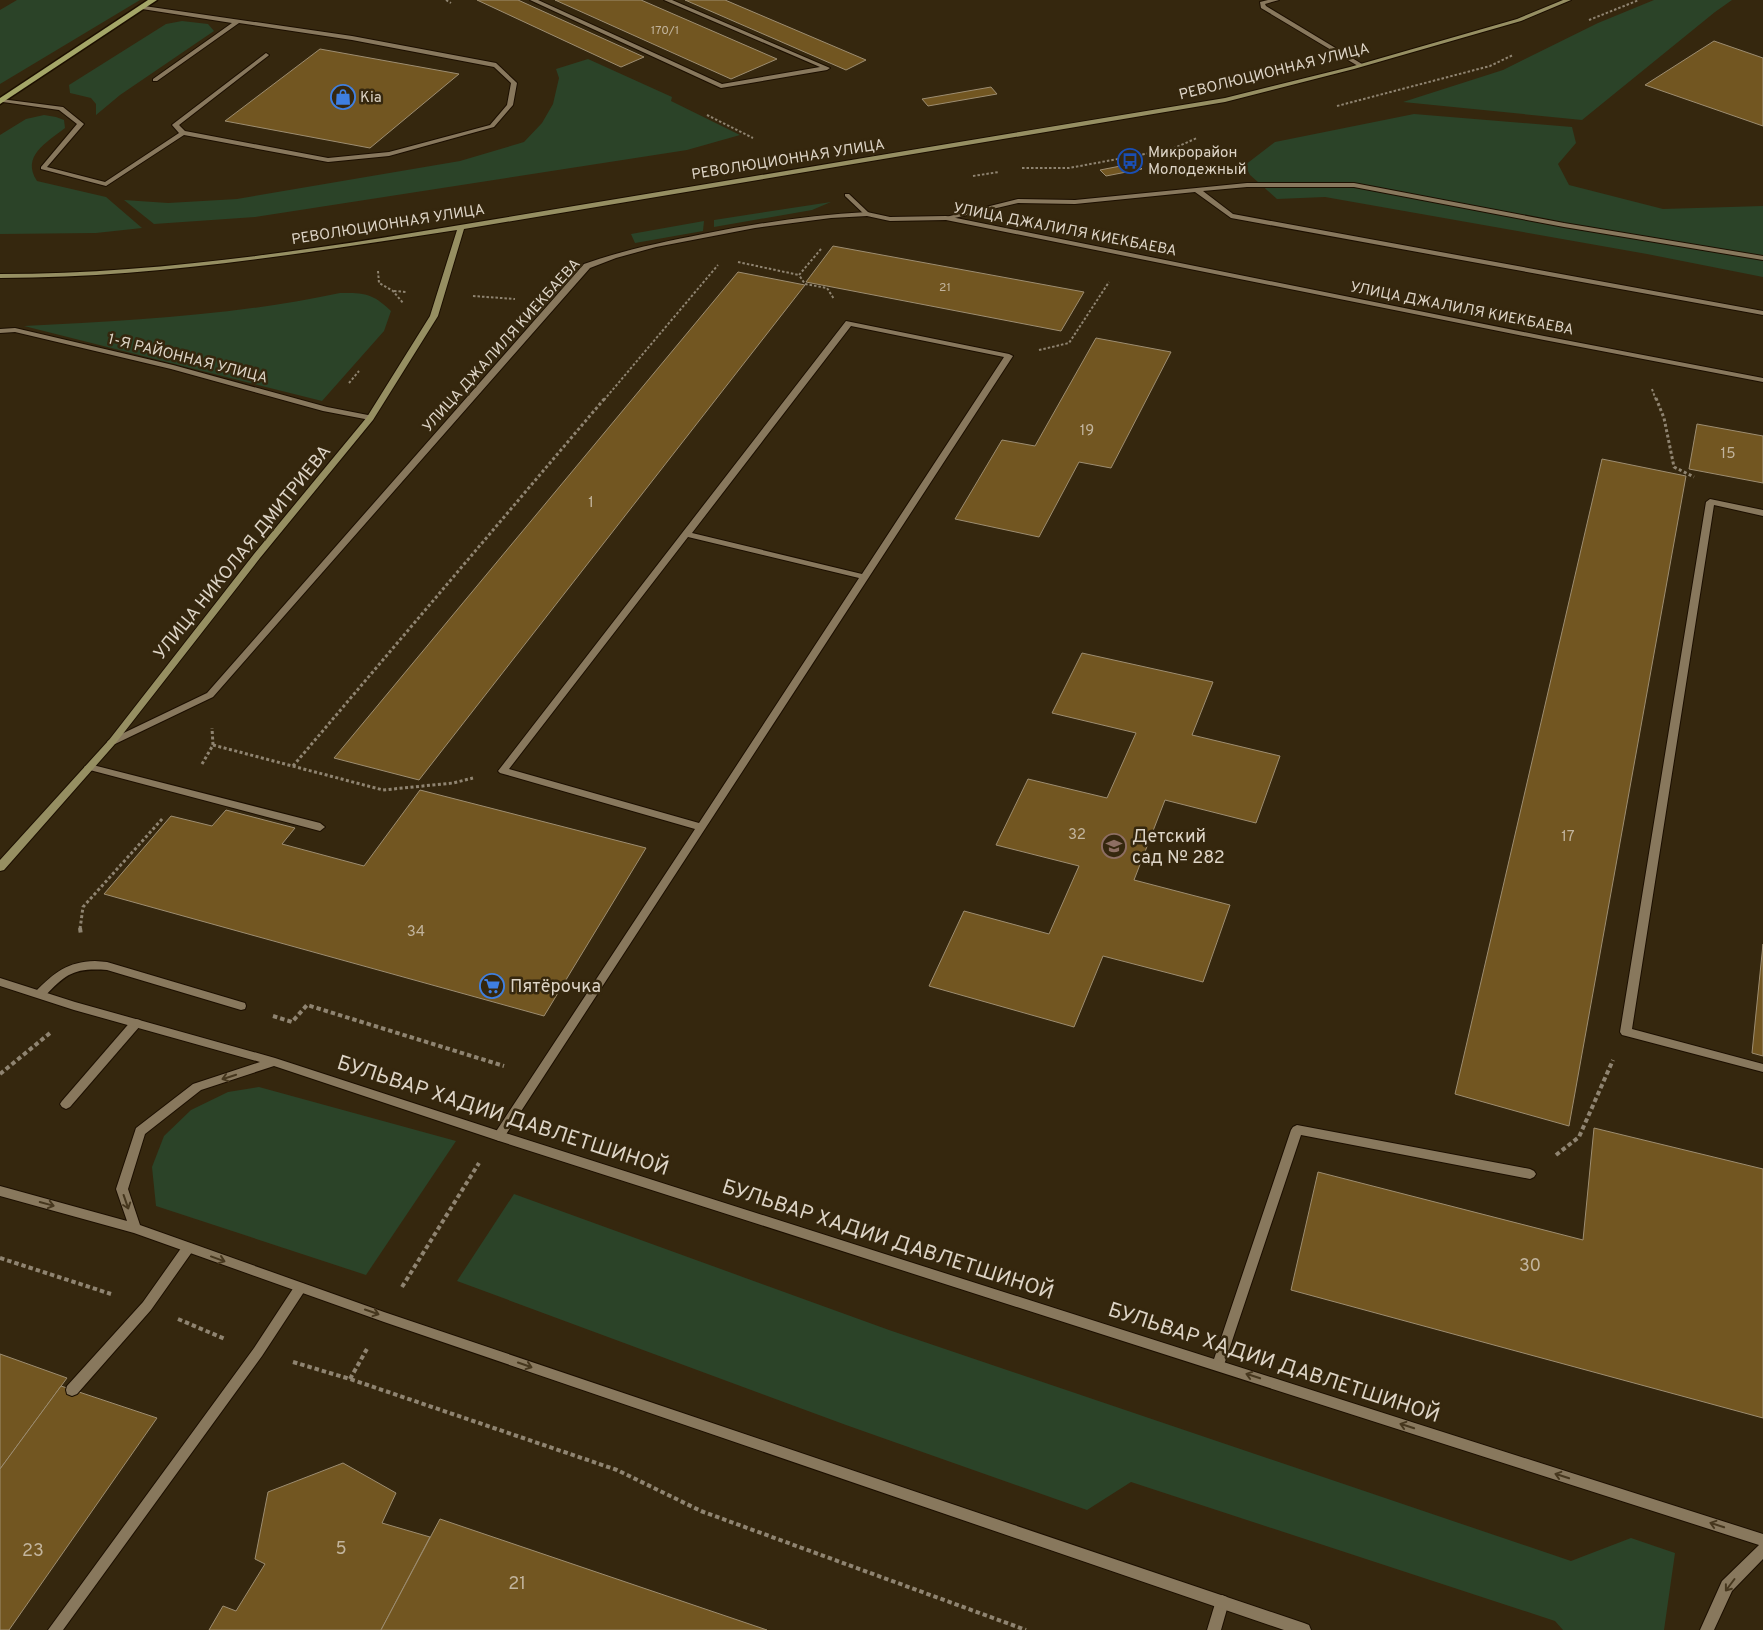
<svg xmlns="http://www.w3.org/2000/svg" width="1763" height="1630" font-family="Overpass,sans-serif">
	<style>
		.green { fill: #2b4328 }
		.building { fill: #725621; stroke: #9d8d71 }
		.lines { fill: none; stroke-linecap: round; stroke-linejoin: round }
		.lane-casing { stroke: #1c0f00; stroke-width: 2 }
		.street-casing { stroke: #1c0f00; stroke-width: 2 }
		.secondary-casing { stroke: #1c0f00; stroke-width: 2 }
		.primary-casing { stroke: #1c0f00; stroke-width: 3 }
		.path-far2 { stroke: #8f8471; stroke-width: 2; stroke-dasharray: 2.5 2; stroke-linecap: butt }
		.path-far1 { stroke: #8f8471; stroke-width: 3; stroke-dasharray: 3 2.5; stroke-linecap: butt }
		.path { stroke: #8f8471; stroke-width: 4; stroke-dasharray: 4.5 3; stroke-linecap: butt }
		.lane { fill: #88785d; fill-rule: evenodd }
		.street { fill: #88785d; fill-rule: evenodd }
		.secondary { fill: #968f62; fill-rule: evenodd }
		.primary { fill: #a5a768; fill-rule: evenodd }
		.oneway { stroke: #46371e }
		.labels { text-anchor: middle; stroke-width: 5; stroke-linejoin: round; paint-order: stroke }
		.far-number-label { font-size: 12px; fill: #c2b49d }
		.far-street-label { font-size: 15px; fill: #ddd4c6; stroke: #35270e }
		.far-poi-label { font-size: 15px; fill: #ddd4c6; stroke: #35270e; text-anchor: start }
		.number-label { font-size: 15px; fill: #c2b49d }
		.street-label { font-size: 18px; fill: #ddd4c6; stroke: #35270e }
		.poi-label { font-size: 18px; fill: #ddd4c6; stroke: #35270e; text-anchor: start }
		.near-number-label { font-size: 18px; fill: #c2b49d }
		.near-street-label { font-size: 21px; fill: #ddd4c6; stroke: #35270e }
	</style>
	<rect width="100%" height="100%" fill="#35270e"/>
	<g class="green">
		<polygon points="17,0 140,0 0,84 0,10"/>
		<polygon points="1654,0 1732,0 1715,12 1582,120 1403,102 1503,70 1598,23"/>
		<polygon points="182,21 208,24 214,31 120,95 96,115 96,104 91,98 70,93 69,85 166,24"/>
		<polygon points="588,59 672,97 671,101 740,135 687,150 255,217 154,224 124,200 168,203 237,199 460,161 524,142 542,123 553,104 559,78 556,69"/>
		<polygon points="1414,114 1572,127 1576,143 1558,164 1569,185 1663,209 1763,206 1763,277 1647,254 1325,197 1277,199 1250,175 1245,165 1275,142"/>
		<path d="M 44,115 L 56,117 L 64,120 L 65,128 C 46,143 21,156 37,181 L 106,197 L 142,228 L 96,233 L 0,234 L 0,135 L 26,119 Z"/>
		<polygon points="831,202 812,210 714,227 714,220"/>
		<polygon points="704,221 703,231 635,243 631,234"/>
		<path d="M 340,293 C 365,293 372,293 391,311 L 384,331 L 322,401 L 24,326 C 128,321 238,315 340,293 Z"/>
		<polygon points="259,1087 456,1141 366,1275 156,1206 152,1167 164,1136 191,1110 228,1092"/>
		<polygon points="514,1194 889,1330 1571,1561 1631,1538 1675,1553 1664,1630 1563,1630 1555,1621 1131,1482 1087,1510 846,1425 457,1281"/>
	</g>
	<g class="building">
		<polygon points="477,0 518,0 644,57 621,67"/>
		<polygon points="555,0 641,0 777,59 731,79"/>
		<polygon points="685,0 725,0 866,60 846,70"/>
		<polygon points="1714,41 1763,58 1763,126 1645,85"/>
		<polygon points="320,49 459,74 370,148 225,121"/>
		<polygon points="991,87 997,94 928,106 922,99"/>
		<polygon points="1136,163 1142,169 1106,176 1100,170"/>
		<polygon points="833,246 1084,292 1061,331 806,282"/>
		<polygon points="738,272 805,285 419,780 334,758"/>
		<polygon points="1096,338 1171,352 1111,468 1079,462 1039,537 955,519 1002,440 1035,446"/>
		<polygon points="1697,424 1763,436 1763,483 1689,469"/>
		<polygon points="1602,459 1686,476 1569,1126 1455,1094"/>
		<polygon points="1082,653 1213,682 1192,735 1280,756 1256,823 1165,800 1134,880 1230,905 1203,982 1103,956 1074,1027 929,986 964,911 1049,934 1079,866 996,845 1028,779 1107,798 1136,733 1052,713"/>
		<polygon points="420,790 646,848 544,1016 104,894 171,816 212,826 226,810 295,828 282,844 364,866"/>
		<polygon points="1763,944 1763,1056 1752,1053"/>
		<polygon points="1594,1128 1763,1169 1763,1418 1291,1290 1318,1172 1583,1240"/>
		<polygon points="0,1354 67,1378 0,1469"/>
		<polygon points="61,1386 157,1418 9,1630 0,1630 0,1469"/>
		<polygon points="343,1463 396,1493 382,1523 430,1537 381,1630 209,1630 223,1606 236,1611 265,1564 255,1559 268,1492"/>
		<polygon points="440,1519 767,1630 381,1630"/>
	</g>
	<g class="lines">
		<defs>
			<g id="lane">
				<polygon points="530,0 538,0 722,84 820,67 664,0 672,0 830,68 827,70 721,88"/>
				<polygon points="1268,0 1279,0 1265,4 1266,6 1362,64 1362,66 1358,66 1261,8 1260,2"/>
				<polygon points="144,6 352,36 496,63 517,83 513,105 494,127 389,156 328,162 184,135 106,186 41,169 41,167 77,124 59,110 3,102 1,101 1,99 63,107 84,124 47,167 105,182 179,133 172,125 173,124 266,53 269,55 268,56 179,125 185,131 328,158 389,152 490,125 507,105 511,83 494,67 352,40 239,23 157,81 153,81 153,79 232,23 142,9 141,8"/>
				<polygon points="1247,183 1354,183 1564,223 1763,256 1763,260 1564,227 1354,187 1247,187 1203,191 1233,214 1763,311 1763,315 1231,218 1195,192 1075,204 1018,203 946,220 942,218 1018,199 1075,200"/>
				<polygon points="845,194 849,194 869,213 869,215 865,215 845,196"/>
				<path d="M 846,321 L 1009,354 L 1013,356 L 503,1139 L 499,1141 L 495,1139 L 493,1136 L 495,1133 L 695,829 L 500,773 L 498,771 ZM 851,326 L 1004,357 L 862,574 L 692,533 ZM 688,537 L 859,578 L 699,823 L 509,769 Z"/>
				<polygon points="1710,499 1763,510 1763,516 1714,505 1632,1029 1763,1064 1763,1072 1626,1036 1622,1035 1620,1032 1706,502"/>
				<polygon points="89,764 320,823 325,827 320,831 86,769 84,767"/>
				<path d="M 95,961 L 107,962 L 245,1003 L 246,1006 L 245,1009 L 241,1010 L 107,970 C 74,968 67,973 44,997 L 36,997 L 35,994 L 36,991 C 55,972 67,962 95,961 Z"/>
				<polygon points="136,1019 140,1020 142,1023 140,1026 70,1107 66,1109 62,1107 60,1104 62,1101 132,1020"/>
				<polygon points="1297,1125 1530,1169 1534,1171 1536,1174 1534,1177 1530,1179 1301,1135 1224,1365 1222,1369 1218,1371 1214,1369 1212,1365 1291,1130 1293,1127"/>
				<polygon points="188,1243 192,1244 194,1248 192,1252 151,1310 77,1394 72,1396 67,1394 66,1390 67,1386 143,1302 184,1244"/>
				<polygon points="300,1283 304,1284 306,1288 304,1292 262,1356 63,1630 48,1630 254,1348 296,1284"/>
				<polygon points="1222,1595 1227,1597 1229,1602 1221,1630 1207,1630 1217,1597"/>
			</g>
			<g id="street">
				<path d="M 867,212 L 890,217 L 946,216 L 1544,336 L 1763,378 L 1763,382 L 1544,340 L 946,220 L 890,221 L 867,216 L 831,218 L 755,228 L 656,247 L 616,258 L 590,268 L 213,697 L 115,744 L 109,744 L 107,742 L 109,740 L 207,693 L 584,264 C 623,250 663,242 703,234 C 758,223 812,215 867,212 Z"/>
				<polygon points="15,328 173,365 327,407 373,416 374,418 370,420 323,411 171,369 15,332 0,333 0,329"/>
				<polygon points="0,978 75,1002 275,1058 499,1131 1763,1534 1763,1559 1732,1591 1714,1630 1700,1630 1722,1581 1759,1545 499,1141 274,1066 201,1090 145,1134 128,1189 140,1225 384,1312 1304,1623 1309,1625 1311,1630 1284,1630 384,1322 134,1233 0,1196 0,1186 127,1221 116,1189 136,1128 193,1084 260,1062 74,1010 0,986"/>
			</g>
			<path id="secondary" d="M 1563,0 L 1571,0 L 1521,21 L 1354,69 L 1225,102 L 464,229 L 438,316 L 373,420 L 260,558 L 115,744 L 4,870 L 0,871 L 0,860 L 109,740 L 254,554 L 367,417 L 430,316 L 457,230 C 305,253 154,278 0,278 L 0,274 C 191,274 380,238 568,207 C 787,171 1006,134 1225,98 L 1350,67 L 1517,19 Z"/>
			<polygon id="primary" points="148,0 157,0 0,104 0,98"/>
		</defs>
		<use href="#lane" class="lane-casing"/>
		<use href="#street" class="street-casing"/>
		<use href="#secondary" class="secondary-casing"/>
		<use href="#primary" class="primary-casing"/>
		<g class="path-far2">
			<polyline points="446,0 451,3"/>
			<polyline points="1589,20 1639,0"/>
			<polyline points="1337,106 1490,66 1513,55"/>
			<polyline points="707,115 753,138"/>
			<polyline points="1022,168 1069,168 1172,149 1197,138"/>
			<polyline points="973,176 999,172"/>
			<polyline points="821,249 799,275 805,284 827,288 834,299"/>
			<polyline points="738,262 799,275"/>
			<polyline points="378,271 379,283 393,291 403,303"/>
			<polyline points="394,291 407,292"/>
			<polyline points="473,296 515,299"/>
			<polyline points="1039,350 1069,343 1109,282"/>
			<polyline points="349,383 359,371"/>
			<polyline points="1652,389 1656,400"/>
			<polyline points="604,400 718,265"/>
		</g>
		<g class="path-far1">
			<polyline points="1656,398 1664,418 1674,467 1694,477"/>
			<polyline points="213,745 383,790 453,783 473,778"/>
			<polyline points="202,764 213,745 212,728"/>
			<polyline points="293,766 605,398"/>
			<polyline points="80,929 83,907 163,818"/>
		</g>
		<g class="path">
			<polyline points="80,928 81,935"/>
			<polyline points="273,1016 292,1022 307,1005 504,1066"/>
			<polyline points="0,1074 50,1033"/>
			<polyline points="1556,1155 1579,1137 1613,1060"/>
			<polyline points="0,1258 111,1294"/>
			<polyline points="402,1287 479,1163"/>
			<polyline points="178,1319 225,1339"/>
			<polyline points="293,1362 350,1379 617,1470 701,1511 1026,1630"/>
			<polyline points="350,1379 368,1347"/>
		</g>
		<use href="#lane" class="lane"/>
		<use href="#street" class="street"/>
		<use href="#secondary" class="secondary"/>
		<use href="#primary" class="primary"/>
	</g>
	<defs><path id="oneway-shaft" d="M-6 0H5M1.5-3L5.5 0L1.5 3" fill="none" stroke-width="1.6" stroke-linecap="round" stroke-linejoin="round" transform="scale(1.25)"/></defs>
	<g class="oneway">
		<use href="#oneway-shaft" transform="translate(229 1077) rotate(162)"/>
		<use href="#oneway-shaft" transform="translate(126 1202) rotate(71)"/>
		<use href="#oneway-shaft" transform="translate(47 1204) rotate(15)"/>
		<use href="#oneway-shaft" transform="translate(218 1259) rotate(20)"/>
		<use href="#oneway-shaft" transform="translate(372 1312) rotate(19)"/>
		<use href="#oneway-shaft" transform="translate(525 1365) rotate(19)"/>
		<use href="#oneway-shaft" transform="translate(1253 1376) rotate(-162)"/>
		<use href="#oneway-shaft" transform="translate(1407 1426) rotate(-162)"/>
		<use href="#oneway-shaft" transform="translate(1562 1476) rotate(-162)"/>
		<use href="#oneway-shaft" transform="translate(1717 1525) rotate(-162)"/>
		<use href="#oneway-shaft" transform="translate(1730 1585) rotate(127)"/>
	</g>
	<defs>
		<symbol id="shop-ring" viewBox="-11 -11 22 22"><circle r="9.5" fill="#35270e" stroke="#3f7fe0" stroke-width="1.5"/><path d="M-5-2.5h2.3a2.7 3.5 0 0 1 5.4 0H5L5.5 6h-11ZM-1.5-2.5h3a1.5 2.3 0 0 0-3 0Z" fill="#3f7fe0"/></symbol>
		<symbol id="bus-ring" viewBox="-11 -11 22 22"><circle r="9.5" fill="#35270e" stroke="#1a4fb4" stroke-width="1.5"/><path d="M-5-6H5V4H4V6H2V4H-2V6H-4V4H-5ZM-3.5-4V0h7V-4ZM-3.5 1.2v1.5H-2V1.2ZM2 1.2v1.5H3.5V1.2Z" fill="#1a4fb4"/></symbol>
		<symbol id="school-ring" viewBox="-11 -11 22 22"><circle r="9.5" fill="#35270e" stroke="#8d6e63" stroke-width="1.5"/><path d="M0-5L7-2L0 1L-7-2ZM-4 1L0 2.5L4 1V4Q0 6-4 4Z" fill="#8d6e63"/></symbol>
		<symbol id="supermarket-ring" viewBox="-11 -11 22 22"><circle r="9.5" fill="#35270e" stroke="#3f7fe0" stroke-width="1.5"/><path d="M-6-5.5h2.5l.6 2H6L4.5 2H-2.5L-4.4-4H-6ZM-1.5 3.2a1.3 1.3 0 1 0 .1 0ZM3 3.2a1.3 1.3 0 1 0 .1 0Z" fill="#3f7fe0"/></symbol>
	</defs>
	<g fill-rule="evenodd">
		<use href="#shop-ring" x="329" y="83" width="28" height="28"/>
		<use href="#bus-ring" x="1116" y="147" width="28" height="28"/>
		<use href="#school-ring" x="1100" y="832" width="28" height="28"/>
		<use href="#supermarket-ring" x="478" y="972" width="28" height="28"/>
	</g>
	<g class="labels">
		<g class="far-number-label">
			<text x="665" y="34">170/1</text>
			<text x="945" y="291">21</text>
		</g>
		<g class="far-street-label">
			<text transform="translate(1274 71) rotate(-14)" y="5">РЕВОЛЮЦИОННАЯ УЛИЦА</text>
			<text transform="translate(788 159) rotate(-9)" y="5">РЕВОЛЮЦИОННАЯ УЛИЦА</text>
			<text transform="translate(388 224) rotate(-9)" y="5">РЕВОЛЮЦИОННАЯ УЛИЦА</text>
			<text transform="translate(1065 229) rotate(11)" y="5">УЛИЦА ДЖАЛИЛЯ КИЕКБАЕВА</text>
			<text transform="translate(1462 308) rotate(11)" y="5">УЛИЦА ДЖАЛИЛЯ КИЕКБАЕВА</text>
			<text transform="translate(501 345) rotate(-48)" y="5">УЛИЦА ДЖАЛИЛЯ КИЕКБАЕВА</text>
			<text transform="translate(188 358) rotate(14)" y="5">1-Я РАЙОННАЯ УЛИЦА</text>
		</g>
		<g class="far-poi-label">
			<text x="360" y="102">Kia</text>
			<text x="1148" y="157">Микрорайон<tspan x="1148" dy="17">Молодежный</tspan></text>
		</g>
		<g class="number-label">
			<text x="1087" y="435">19</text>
			<text x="1728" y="458">15</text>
			<text x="591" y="507">1</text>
			<text x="1077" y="839">32</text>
			<text x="1568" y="841">17</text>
			<text x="416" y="936">34</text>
		</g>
		<g class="street-label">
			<text transform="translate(242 552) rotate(-51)" y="6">УЛИЦА НИКОЛАЯ ДМИТРИЕВА</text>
		</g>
		<g class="poi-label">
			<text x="1132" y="842">Детский<tspan x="1132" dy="21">сад № 282</tspan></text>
			<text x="510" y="992">Пятёрочка</text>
		</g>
		<g class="near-number-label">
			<text x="1530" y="1271">30</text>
			<text x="341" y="1554">5</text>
			<text x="33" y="1556">23</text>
			<text x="517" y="1589">21</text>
		</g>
		<g class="near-street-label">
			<text transform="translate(503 1115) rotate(18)" y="7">БУЛЬВАР ХАДИИ ДАВЛЕТШИНОЙ</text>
			<text transform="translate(888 1239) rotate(18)" y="7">БУЛЬВАР ХАДИИ ДАВЛЕТШИНОЙ</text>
			<text transform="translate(1274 1362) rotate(18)" y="7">БУЛЬВАР ХАДИИ ДАВЛЕТШИНОЙ</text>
		</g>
	</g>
</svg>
